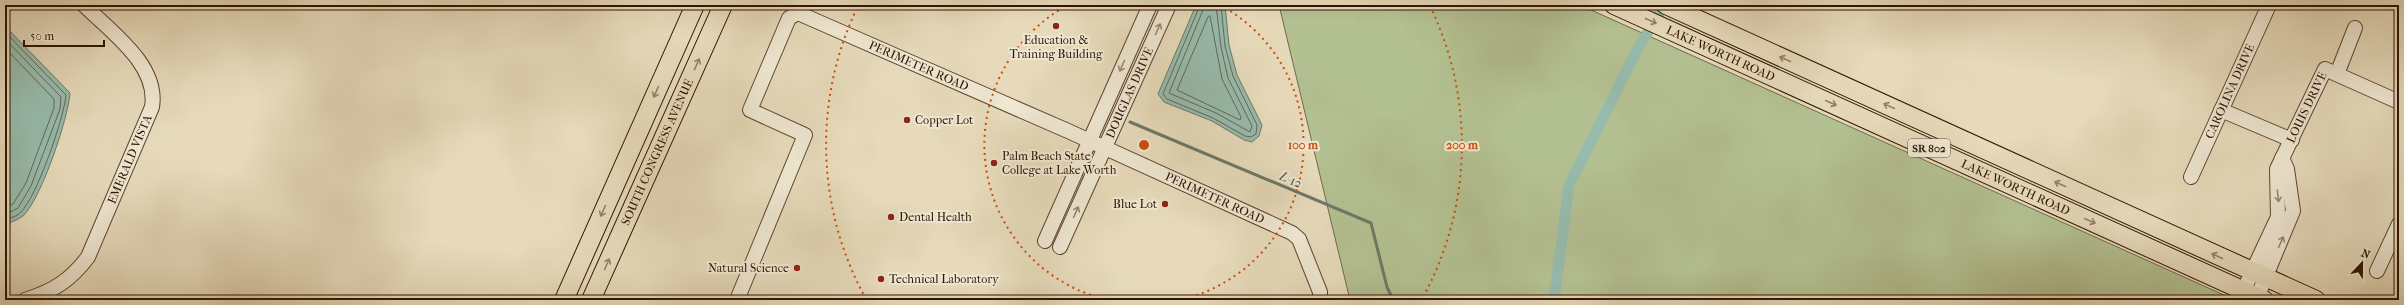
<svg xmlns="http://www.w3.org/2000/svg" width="2404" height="305" font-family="'IM FELL French Canon',serif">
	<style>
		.green { fill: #b3c091; stroke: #716a48 }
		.water { fill: #97bbac; stroke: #6d7867 }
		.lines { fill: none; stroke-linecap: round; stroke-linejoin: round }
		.shore { stroke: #636756; stroke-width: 1 }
		.stream { stroke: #6d7867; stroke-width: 3 }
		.canal { stroke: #97bbac; stroke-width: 11 }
		.minor-casing { stroke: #5d452e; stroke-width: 16 }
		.major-casing { stroke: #2f1300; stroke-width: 20 }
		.minor { stroke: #efe7d2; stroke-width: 14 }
		.major { stroke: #e6daba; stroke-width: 18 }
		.oneway { stroke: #948066 }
		.oneway2 { stroke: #998874 }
		.ring { fill: none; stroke: #cc4e0a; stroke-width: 2; stroke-dasharray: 2 4 }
		.poi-dot { fill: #8f2418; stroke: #efe7d2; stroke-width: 1.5 }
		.labels { text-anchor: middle; stroke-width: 4; stroke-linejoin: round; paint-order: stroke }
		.shield { fill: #efe7d2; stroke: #69533f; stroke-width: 1 }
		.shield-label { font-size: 11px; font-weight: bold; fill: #2f1300 }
		.poi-label { font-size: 12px; fill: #2f1300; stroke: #efe7d2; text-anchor: start }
		.street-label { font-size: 12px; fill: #2f1300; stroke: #efe7d2 }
		.water-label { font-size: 13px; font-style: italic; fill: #534e3c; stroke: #efe7d2 }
		.centre { fill: #cc4e0a; stroke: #efe7d2; stroke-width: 2 }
		.ring-label { font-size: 12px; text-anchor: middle; font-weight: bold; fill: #cc4e0a; stroke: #efe7d2; stroke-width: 4; stroke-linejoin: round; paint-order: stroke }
	</style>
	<rect width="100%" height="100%" fill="#e6daba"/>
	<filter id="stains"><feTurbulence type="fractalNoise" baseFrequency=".005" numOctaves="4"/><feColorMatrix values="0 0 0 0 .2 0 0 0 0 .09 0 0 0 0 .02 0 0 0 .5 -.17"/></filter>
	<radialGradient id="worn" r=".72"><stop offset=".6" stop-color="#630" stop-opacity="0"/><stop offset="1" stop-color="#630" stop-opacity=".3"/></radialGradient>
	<polygon class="green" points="1279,5 1580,5 2235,300 1350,300"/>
	<g class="water">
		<polygon points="1196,5 1225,5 1229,45 1237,75 1262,125 1259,136 1252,142 1244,140 1212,121 1164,102 1158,94"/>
		<path d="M 5,26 L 70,93 C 68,119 42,196 24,215 C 20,219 11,222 5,225 Z"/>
	</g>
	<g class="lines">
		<g class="shore">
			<polyline points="1200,5 1163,94 1167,99 1213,118 1245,136 1251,137 1256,134 1257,125 1233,76 1225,46 1221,5"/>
			<polyline points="1205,5 1169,93 1216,113 1250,132 1252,126 1228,78 1221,47 1216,5"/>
			<polygon points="1210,16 1222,79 1241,117 1240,120 1177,90 1208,17"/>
			<path d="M 5,32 L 66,95 C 64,118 37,196 21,212 C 18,216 10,218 5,220"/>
			<polyline points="5,39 61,97 60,109 31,186 18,208 5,215"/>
			<polyline points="5,48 54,99 54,108 26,183 13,204 5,208"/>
		</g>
		<polyline class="stream" points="1130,122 1371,223 1387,287 1393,300"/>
		<polyline class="canal" points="1554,300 1569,185 1636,52 1664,5"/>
		<defs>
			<g id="minor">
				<polyline points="2337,74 2355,28"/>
				<polyline points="2221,110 2292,140"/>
				<path id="s1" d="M 2191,177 L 2269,5"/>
				<polyline points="1045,241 1150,5"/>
				<path id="s2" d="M 1060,247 L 1169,5"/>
				<polyline points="2377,271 2399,224"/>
				<path id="s3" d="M 25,300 C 53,291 70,281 88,257 L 152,107 C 159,65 111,32 84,5"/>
				<path id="s4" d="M 737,300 L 805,135 L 750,110 L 789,18 L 798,13 L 1068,131 L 1292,233 L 1299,239 L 1320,292 L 1320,300"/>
				<path id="s5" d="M 2239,300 L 2278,217 L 2277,169 L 2325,69 L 2399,102"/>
				<polyline points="2256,300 2293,211 2287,169 2282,158"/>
			</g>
			<g id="major">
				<path id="s6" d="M 1614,5 L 2264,300"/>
				<polyline points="1666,5 2316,300"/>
				<polyline points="564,300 695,5"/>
				<path id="s7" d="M 591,300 L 723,5"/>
			</g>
		</defs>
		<use href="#minor" class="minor-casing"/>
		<use href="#major" class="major-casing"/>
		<use href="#minor" class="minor"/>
		<use href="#major" class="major"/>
	</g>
	<defs><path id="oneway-shaft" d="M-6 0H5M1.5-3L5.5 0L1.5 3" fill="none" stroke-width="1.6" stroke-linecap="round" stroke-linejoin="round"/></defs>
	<g class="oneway">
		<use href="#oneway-shaft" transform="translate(1651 21) rotate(24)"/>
		<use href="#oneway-shaft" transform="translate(1785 59) rotate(-156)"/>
		<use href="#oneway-shaft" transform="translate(697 64) rotate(-66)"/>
		<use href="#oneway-shaft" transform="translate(656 92) rotate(114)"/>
		<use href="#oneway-shaft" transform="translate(1831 103) rotate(24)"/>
		<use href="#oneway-shaft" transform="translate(1889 106) rotate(-155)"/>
		<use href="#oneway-shaft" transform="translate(2060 184) rotate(-156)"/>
		<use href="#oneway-shaft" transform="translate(603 211) rotate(114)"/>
		<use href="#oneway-shaft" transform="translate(2090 221) rotate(24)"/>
		<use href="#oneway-shaft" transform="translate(2217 256) rotate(-155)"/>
		<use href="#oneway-shaft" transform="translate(607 264) rotate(-66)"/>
	</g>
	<g class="oneway2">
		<use href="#oneway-shaft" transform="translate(1158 29) rotate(-66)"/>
		<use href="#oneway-shaft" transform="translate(1122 66) rotate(114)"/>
		<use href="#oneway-shaft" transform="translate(2278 196) rotate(84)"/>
		<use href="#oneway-shaft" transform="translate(1076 212) rotate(-66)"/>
		<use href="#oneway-shaft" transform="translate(2281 242) rotate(-66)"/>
	</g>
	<g class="ring">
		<path d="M1108 300A159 159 0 0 1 1068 5M1220 5A159 159 0 0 1 1180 300"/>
		<path d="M866 299A318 318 0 0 1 858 6M1430 6A318 318 0 0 1 1422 299"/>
	</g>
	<g class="poi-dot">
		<circle cx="1056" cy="26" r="4"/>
		<circle cx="907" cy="120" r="4"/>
		<circle cx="994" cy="163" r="4"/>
		<circle cx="1165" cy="204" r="4"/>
		<circle cx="891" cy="217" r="4"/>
		<circle cx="797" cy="268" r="4"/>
		<circle cx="881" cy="279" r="4"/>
	</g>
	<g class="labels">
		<rect class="shield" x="1908" y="139" width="42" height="18" rx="3"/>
		<g class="shield-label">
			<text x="1929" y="152">SR 802</text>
		</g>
		<g class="poi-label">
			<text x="1056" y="44" text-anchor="middle">Education &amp;<tspan x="1056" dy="14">Training Building</tspan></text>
			<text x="915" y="124">Copper Lot</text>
			<text x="1002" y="160">Palm Beach State<tspan x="1002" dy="14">College at Lake Worth</tspan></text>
			<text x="1157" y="208" text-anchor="end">Blue Lot</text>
			<text x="899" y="221">Dental Health</text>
			<text x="789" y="272" text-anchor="end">Natural Science</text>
			<text x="889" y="283">Technical Laboratory</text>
		</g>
		<g class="street-label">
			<text dy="4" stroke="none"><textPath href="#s6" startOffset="117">LAKE WORTH ROAD</textPath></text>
			<text dy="4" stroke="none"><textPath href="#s4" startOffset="481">PERIMETER ROAD</textPath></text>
			<text dy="4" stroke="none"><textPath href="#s1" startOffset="94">CAROLINA DRIVE</textPath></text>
			<text dy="4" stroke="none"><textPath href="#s2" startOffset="169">DOUGLAS DRIVE</textPath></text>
			<text dy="4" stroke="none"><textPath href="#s5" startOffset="208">LOUIS DRIVE</textPath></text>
			<text dy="4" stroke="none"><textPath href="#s7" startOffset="162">SOUTH CONGRESS AVENUE</textPath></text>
			<text dy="4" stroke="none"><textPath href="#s3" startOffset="184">EMERALD VISTA</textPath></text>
			<text dy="4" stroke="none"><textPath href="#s6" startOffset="441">LAKE WORTH ROAD</textPath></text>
			<text dy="4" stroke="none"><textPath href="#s4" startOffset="805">PERIMETER ROAD</textPath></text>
		</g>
		<g class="water-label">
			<text transform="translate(1291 179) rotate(23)" y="5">L-12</text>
		</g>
	</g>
	<circle cx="1144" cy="145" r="6" class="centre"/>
	<g class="ring-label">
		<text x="1303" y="149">100 m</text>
		<text x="1462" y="149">200 m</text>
	</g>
	<rect width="2404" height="305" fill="none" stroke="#e6daba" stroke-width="20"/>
	<rect x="6" y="6" width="2392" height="293" fill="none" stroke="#2f1300" stroke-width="2"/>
	<rect x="10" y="10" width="2384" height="285" fill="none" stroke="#2f1300"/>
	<g transform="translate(2362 263) rotate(22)" stroke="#efe7d2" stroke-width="3" paint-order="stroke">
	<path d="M0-3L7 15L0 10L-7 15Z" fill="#2f1300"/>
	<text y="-6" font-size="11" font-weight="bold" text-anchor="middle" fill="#2f1300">N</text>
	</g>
	<path d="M24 40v6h80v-6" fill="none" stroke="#2f1300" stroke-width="2"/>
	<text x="30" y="40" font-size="12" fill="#2f1300" stroke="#efe7d2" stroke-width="3" paint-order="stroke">50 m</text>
	<rect width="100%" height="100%" filter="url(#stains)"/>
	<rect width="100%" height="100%" fill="url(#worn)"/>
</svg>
